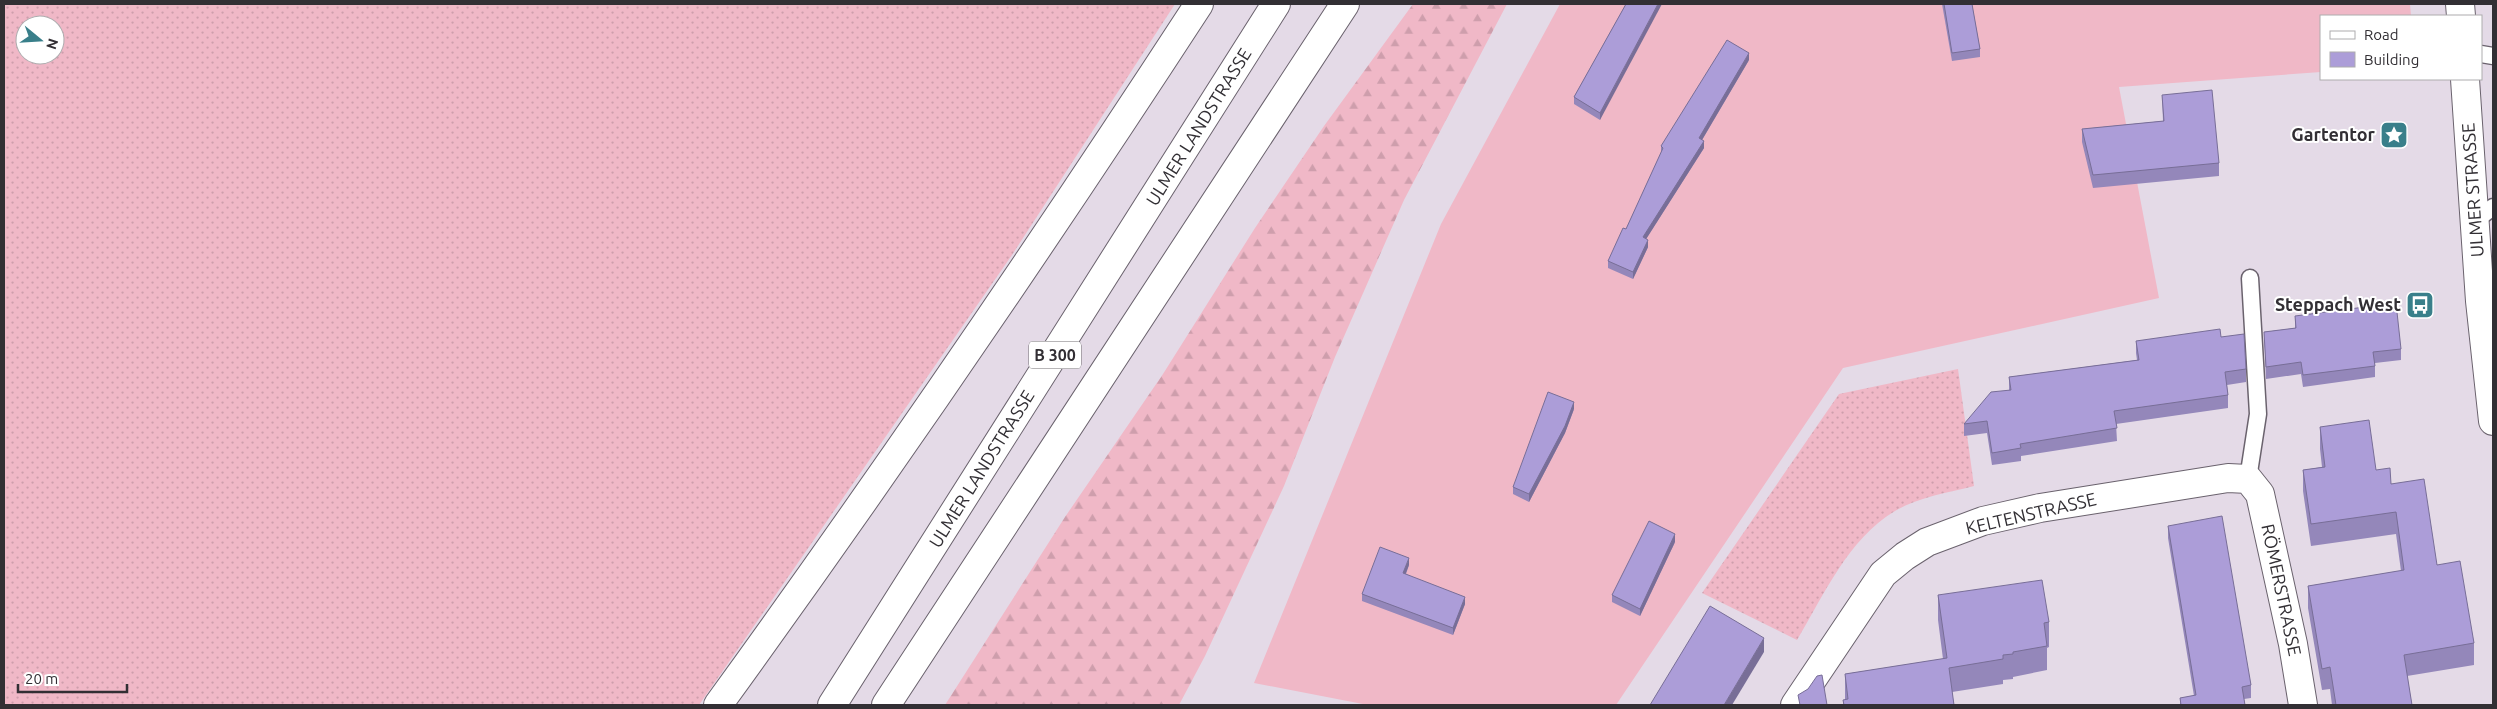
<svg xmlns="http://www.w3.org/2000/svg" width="2497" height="709" font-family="Ubuntu,sans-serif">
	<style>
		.grass { fill: url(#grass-dots); fill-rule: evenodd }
		.forest { fill: url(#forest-firs) }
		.garden { fill: #f0b8c7 }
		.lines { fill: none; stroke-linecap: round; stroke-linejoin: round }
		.lane-casing { stroke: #6a626d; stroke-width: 19 }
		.street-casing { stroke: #6a626d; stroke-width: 30 }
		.secondary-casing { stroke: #6a626d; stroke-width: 30 }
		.primary-casing { stroke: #6a626d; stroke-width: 30 }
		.lane { stroke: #fff; stroke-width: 16 }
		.street { stroke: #fff; stroke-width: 28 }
		.secondary { stroke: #fff; stroke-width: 28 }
		.primary { stroke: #fff; stroke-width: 28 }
		.wall { fill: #9487ba }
		.shaded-wall { fill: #786e97 }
		.building { fill: #ac9dd8; stroke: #786e97 }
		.labels { text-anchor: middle; stroke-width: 4; stroke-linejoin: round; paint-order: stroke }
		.shield { fill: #fff; stroke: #706d71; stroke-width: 1 }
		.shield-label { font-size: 16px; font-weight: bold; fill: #322f34 }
		.street-label { font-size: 18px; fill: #322f34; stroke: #fff }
		.poi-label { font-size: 18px; font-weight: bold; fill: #322f34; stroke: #fff; text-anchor: end }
	</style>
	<defs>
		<pattern id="grass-dots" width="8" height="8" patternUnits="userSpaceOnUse" patternTransform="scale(1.25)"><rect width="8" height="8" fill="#f0b8c7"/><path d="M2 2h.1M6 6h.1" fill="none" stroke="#ce9eac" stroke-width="1.8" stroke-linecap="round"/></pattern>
		<pattern id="forest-firs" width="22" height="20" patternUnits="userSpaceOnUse" patternTransform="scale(1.25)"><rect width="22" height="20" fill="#f0b8c7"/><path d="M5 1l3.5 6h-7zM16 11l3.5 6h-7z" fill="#ce9eac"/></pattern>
	</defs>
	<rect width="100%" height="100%" fill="#e4dae7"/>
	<g class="grass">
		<path d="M 4,4 L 1175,4 L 1012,255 L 699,705 L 4,705 ZM 25,25 L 55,25 L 55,55 L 25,55 Z"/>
		<path d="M 1958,369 L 1974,486 C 1948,493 1918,497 1895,511 C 1848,539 1824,595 1797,640 L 1702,593 L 1839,394 Z"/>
	</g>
	<polygon class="forest" points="1413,4 1507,4 1404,200 1335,357 1284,486 1205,656 1179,705 945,705 1065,517 1163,374 1255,228 1324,126"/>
	<polygon class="garden" points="1560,4 2410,4 2411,16 2321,16 2321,72 2119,87 2159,298 1843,368 1616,705 1368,705 1254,683 1441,224"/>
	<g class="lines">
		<defs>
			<g id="lane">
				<polyline points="2481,54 2493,56"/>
				<polyline points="2476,220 2493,207"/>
				<polyline points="2248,479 2258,414 2250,278"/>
			</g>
			<g id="street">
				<path d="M 718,705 C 884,476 1044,242 1199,4"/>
				<polyline points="1795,705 1883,574 1905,556 1927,542 1983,521 2040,508 2228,478 2248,479 2260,494 2293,644 2303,705"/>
			</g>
			<g id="secondary">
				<polyline points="2460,4 2461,16"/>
				<polyline points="2465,79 2480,301 2493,421"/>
			</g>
			<g id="primary">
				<polyline points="832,705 1276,4"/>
				<polyline points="886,705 1345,4"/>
			</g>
		</defs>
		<use href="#lane" class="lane-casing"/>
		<use href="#street" class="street-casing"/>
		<use href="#secondary" class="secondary-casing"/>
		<use href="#primary" class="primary-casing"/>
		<use href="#lane" class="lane"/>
		<use href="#street" class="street"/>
		<use href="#secondary" class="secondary"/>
		<use href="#primary" class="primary"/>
	</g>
	<g class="wall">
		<polygon points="1626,4 1600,120 1574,104 1574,97"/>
		<polygon points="1942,4 1972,4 1980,49 1980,57 1952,61"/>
		<polygon points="1749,60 1702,140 1704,148 1646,239 1648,247 1633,279 1608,268 1608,261 1626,229 1661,153 1661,146"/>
		<polygon points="2162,95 2219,163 2219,176 2093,188 2082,142 2082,129 2163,121"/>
		<polygon points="2295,316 2401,349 2401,360 2375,363 2375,377 2303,387 2301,374 2266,379 2264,332 2295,328"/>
		<polygon points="2221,337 2246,369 2246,382 2227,385 2228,395 2228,408 2116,424 2117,441 2021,456 2021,461 1992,465 1987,433 1964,436 1964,424 2009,390 2009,377 2137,360 2136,353 2136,341"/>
		<polygon points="1574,409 1565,433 1529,502 1513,494 1513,487"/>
		<polygon points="2320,427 2376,470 2391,484 2437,565 2474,643 2474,665 2407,676 2412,705 2332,705 2330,689 2322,690 2308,608 2308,586 2401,571 2396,534 2311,546 2303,491 2303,470 2322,467 2320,449"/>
		<polygon points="2168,526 2251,685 2251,698 2244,699 2245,705 2180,705 2180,698 2194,696 2168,538"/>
		<polygon points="1675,542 1640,616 1612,602 1612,595"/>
		<polygon points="1409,565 1406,574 1465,604 1453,635 1362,601 1362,594"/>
		<polygon points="1938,595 2049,622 2049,647 2047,648 2047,670 2013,677 2013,679 2003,680 2003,684 1952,692 1954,705 1843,705 1843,700 1845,700 1845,674 1943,659 1938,620"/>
	</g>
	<g class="shaded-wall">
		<polygon points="1658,4 1662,4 1600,120 1600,113"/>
		<polygon points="1749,53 1749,60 1699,145 1699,138"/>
		<polygon points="1704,141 1704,148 1643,244 1643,237"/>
		<polygon points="1648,240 1648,247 1633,279 1633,272"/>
		<polygon points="1574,402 1574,409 1565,433 1529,502 1529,494"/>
		<polygon points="1675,534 1675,542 1640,616 1640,609"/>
		<polygon points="1409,558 1409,565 1403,580 1403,573"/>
		<polygon points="1465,597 1465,604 1453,635 1453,628"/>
		<polygon points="1764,638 1764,652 1732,705 1724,705"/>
	</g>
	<g class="building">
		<polygon points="1626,4 1658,4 1600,113 1574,97"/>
		<polygon points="1944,4 1972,4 1980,49 1952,53"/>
		<polygon points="1727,40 1749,53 1699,138 1704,141 1643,237 1648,240 1633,272 1608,261 1623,228 1626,229 1663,148 1661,146"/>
		<polygon points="2212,90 2219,163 2093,175 2082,129 2164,121 2162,95"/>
		<polygon points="2396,303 2401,349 2373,352 2375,366 2303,375 2301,362 2266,367 2264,332 2296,328 2295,316"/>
		<polygon points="2220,329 2221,337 2244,334 2246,369 2225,372 2228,395 2114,411 2117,428 2020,444 2021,448 1992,453 1987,421 1964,424 1991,392 2011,390 2009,377 2139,360 2136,341"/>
		<polygon points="1548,392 1574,402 1565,426 1529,494 1513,487"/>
		<polygon points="2369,420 2376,470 2390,468 2391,484 2424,479 2437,565 2460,561 2474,643 2404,655 2412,705 2336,705 2330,667 2322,669 2308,586 2404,570 2396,512 2311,524 2303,470 2325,467 2320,427"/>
		<polygon points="2222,516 2251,685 2242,687 2245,705 2181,705 2180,698 2196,695 2168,526"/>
		<polygon points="1649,521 1675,534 1640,609 1612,595"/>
		<polygon points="1380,547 1409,558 1403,573 1465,597 1453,628 1362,594"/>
		<polygon points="2042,580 2049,622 2044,623 2047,646 2013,652 2013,654 2003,655 2003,659 1949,668 1954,705 1844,705 1843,700 1848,699 1845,674 1947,658 1938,595"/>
		<polygon points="1710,606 1764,638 1724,705 1650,705"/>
		<polygon points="1822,675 1827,705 1800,705 1798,695 1808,689 1817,676"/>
	</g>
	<defs>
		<symbol id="sight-square" viewBox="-11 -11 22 22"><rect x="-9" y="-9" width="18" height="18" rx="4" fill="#397f8a" stroke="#fff"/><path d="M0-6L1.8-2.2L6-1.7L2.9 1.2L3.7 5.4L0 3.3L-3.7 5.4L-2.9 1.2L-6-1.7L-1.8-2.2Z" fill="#fff"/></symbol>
		<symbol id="bus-square" viewBox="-11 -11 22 22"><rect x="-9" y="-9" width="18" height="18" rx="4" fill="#397f8a" stroke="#fff"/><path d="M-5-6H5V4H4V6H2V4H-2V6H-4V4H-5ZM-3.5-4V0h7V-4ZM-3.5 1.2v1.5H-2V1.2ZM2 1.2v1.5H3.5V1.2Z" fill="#fff"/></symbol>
	</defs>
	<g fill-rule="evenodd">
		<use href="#sight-square" x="2378" y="119" width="32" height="32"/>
		<use href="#bus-square" x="2404" y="289" width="32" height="32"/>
	</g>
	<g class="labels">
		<rect class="shield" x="1029" y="341.5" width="52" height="27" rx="4"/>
		<g class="shield-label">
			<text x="1055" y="361">B 300</text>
		</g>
		<g class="street-label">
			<text transform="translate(1199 127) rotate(-58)" y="6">ULMER LANDSTRASSE</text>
			<text transform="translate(2473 190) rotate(-94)" y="6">ULMER STRASSE</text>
			<text transform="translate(982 469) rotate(-58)" y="6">ULMER LANDSTRASSE</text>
			<text transform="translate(2031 514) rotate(-13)" y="6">KELTENSTRASSE</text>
			<text transform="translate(2281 590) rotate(78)" y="6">RÖMERSTRASSE</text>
		</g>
		<g class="poi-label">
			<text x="2375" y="141">Gartentor</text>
			<text x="2401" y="311">Steppach West</text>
		</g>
	</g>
	<rect width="2497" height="709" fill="none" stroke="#322f34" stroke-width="10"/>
	<rect x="2320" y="15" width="162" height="65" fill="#ffffff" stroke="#adacae"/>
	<rect x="2330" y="31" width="25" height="8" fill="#ffffff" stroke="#adacae"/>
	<text x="2364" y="40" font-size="15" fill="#322f34">Road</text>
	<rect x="2330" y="52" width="25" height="15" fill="#ac9dd8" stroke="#adacae"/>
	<text x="2364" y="65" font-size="15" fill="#322f34">Building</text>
	<g transform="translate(40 40) rotate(108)"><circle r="24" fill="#ffffff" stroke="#adacae"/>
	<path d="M0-4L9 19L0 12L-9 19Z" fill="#397f8a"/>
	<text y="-8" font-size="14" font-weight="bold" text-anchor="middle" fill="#322f34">N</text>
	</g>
	<path d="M18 684v8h109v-8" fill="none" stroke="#322f34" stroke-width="2.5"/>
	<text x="25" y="684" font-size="15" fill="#322f34" stroke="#ffffff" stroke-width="4" paint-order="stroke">20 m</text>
</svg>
